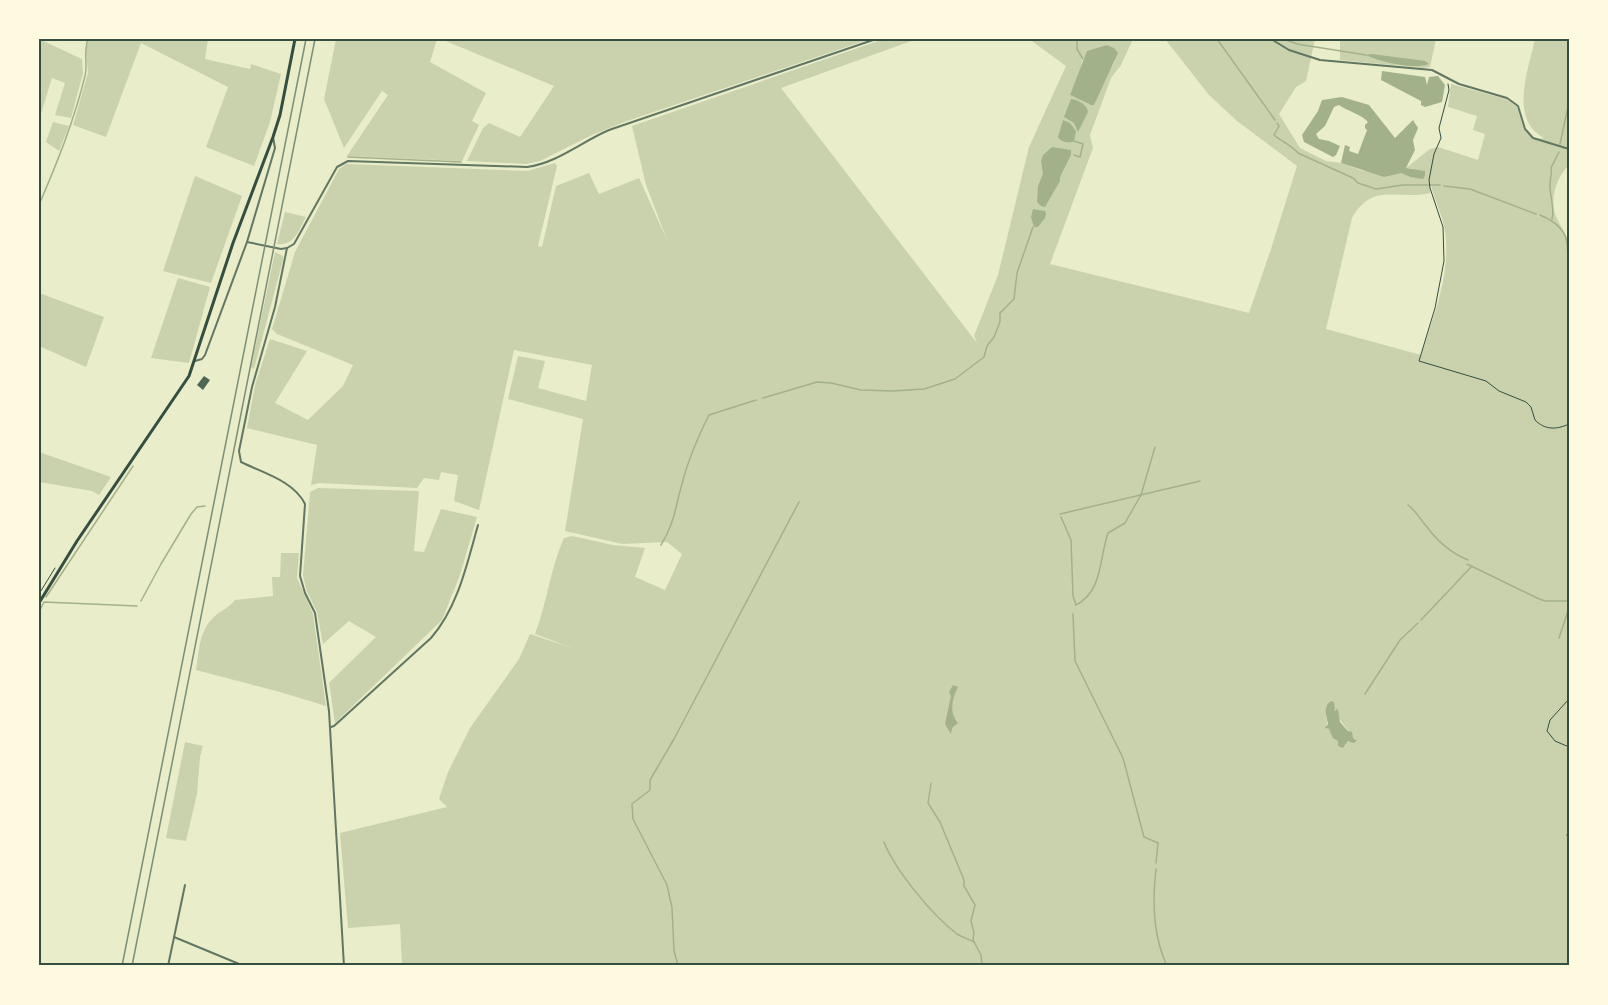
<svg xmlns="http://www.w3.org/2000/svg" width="1608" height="1005" font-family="'Fira Sans',sans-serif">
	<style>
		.green { fill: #cad2ad; fill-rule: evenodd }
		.water { fill: #a3b18a }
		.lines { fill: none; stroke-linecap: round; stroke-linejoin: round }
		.stream { stroke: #a3b18a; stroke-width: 1.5 }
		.building { fill: #4f6655 }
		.path { stroke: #344e41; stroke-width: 1 }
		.minor { stroke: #617663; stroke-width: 2 }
		.secondary { stroke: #344e41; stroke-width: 3 }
		.rail { stroke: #7c8e77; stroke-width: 1.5 }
		.neatline { fill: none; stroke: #344e41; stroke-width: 2 }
	</style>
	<rect width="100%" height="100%" fill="#e9edc9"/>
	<g class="green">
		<polygon points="39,39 82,59 83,73 71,118 55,115 65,83 52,78 39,120"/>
		<polygon points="89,39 208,39 205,59 250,69 251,64 281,74 270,122 254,166 206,147 228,87 141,43 106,137 73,125 88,73 86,49"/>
		<polygon points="336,39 437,39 430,62 486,93 472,121 479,125 462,161 347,156 388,95 382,91 344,148 324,99"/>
		<polygon points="441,39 870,39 627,121 592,135 540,161 526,164 467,161 483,128 489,123 520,137 554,86"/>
		<path d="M 884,39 L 917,39 L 781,88 L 977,343 L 974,336 L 998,275 L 1029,147 L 1066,66 L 1029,39 L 1133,39 L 1121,65 L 1111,78 L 1090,135 L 1093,148 L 1050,264 L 1249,313 L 1271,249 L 1297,166 L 1237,121 L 1209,95 L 1165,39 L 1315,39 L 1306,81 L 1296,87 L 1279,114 L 1300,148 L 1326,161 L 1341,163 L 1363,171 L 1401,173 L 1410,177 L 1415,169 L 1406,168 L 1430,149 L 1438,147 L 1478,160 L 1485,134 L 1473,130 L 1477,116 L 1448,107 L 1451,84 L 1506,99 L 1517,107 L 1524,130 L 1533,139 L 1544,138 C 1510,120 1527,74 1534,43 L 1536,39 L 1569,39 L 1569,165 C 1558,175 1551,195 1554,210 C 1555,217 1565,233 1569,241 L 1569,966 L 402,966 L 400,924 L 348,928 L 340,833 L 447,807 L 439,799 L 448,772 L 470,728 L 519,659 L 530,634 L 572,648 L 535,634 C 547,603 550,569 564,538 L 572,536 L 613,545 L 645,548 L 635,577 L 665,590 L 682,554 L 667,542 L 622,544 L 565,531 L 583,419 L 508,399 L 518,356 L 545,361 L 538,388 L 586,401 L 592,365 L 514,350 L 479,510 L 454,501 L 458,475 L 441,472 L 439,480 L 424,478 L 417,488 L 319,483 L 311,485 L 317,445 L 247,428 L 255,385 L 270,339 L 307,351 L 275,403 L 308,420 L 343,386 L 353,365 L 277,334 L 272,329 L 295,252 L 339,169 L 346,164 L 527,171 L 555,163 L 557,166 L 538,246 L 542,247 L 556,186 L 589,173 L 599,194 L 639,178 L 667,240 L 646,185 L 632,126 ZM 1083,58 L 1115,61 L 1091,105 L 1070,95 L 1080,71 ZM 1431,185 C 1434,199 1441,212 1444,226 C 1453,269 1434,315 1421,355 L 1326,329 L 1352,218 C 1373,181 1398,201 1430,193 ZM 1334,705 L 1335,708 L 1333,711 L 1336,711 C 1340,724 1349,728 1353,738 L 1346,743 L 1345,746 L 1339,743 L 1329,729 L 1327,729 L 1326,706 Z"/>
		<polygon points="1340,39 1398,39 1429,41 1430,39 1436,39 1430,67 1423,68 1340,60"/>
		<polygon points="53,122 69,126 59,151 46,142"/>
		<polygon points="195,176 242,196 211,283 163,271"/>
		<path d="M 285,212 L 306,217 C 298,231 295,246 277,244 Z"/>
		<polygon points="275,252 283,256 283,260 254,369 251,367"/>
		<polygon points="178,278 210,287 189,363 151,358"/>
		<polygon points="39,293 104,317 86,367 39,346"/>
		<polygon points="39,452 111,477 99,495 92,491 39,482"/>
		<polygon points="318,488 419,491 414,551 424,552 441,509 477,517 460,575 442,620 335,723 329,683 376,637 349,621 323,644 317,612 307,592 303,576 310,492"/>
		<path d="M 281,553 L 299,553 L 297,578 L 313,614 L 326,706 L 280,692 L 196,670 C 199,652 199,632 212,619 C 219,611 227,610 235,600 L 273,596 L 272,577 L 280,577 Z"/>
		<polygon points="185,742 203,746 200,757 197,794 186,841 166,838"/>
	</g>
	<g class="water">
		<polygon points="1107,45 1114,48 1118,53 1094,105 1091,105 1070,95 1087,51"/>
		<path d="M 1372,54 L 1425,61 L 1429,64 C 1414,70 1380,62 1366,55 Z"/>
		<polygon points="1382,71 1425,77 1427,85 1429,77 1438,76 1445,85 1442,102 1425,107 1421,105 1421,101 1381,80"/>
		<path d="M 1342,97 L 1369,105 L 1395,138 L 1413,120 L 1418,128 L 1413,140 L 1415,150 L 1406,168 L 1425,171 L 1425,176 L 1423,179 L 1410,177 L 1401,173 L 1384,177 L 1341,163 L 1345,145 L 1350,147 L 1349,151 L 1358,154 L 1367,130 L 1365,128 L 1365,125 L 1368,122 C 1361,114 1349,112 1339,105 L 1334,107 L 1325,126 L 1316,134 L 1319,139 L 1329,141 L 1340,146 L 1336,155 L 1333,157 L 1304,142 L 1302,135 L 1318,111 L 1322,100 Z"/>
		<path d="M 1071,99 C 1078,100 1087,104 1088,112 L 1078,132 L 1074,123 L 1064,117 Z"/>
		<path d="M 1063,120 L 1070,123 L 1076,131 L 1074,141 C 1069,144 1061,142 1058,137 Z"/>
		<polygon points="1052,147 1071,150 1071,155 1060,177 1060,181 1045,207 1041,206 1037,202 1038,186 1043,174 1041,161 1043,155"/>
		<polygon points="1033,209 1045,211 1046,214 1045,218 1038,227 1034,227 1031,217"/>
		<path d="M 953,685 L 958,687 C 952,699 949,712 958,723 L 952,728 L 951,734 L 945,724 L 951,696 L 949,692 Z"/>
		<path d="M 1331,701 L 1334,702 L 1335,708 L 1334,711 L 1338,709 L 1340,722 L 1348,731 L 1352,732 L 1353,738 L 1357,741 L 1353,743 L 1348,741 L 1343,748 L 1338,746 L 1338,741 L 1333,738 L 1329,729 L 1325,728 L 1328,724 C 1327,716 1322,707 1331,701 Z"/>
	</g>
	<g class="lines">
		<g class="stream">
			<polyline points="1077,39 1077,49 1083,59"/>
			<polyline points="1217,39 1275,120"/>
			<polyline points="1284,39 1297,44 1366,55"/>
			<path d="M 1277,123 L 1279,126 L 1274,135 C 1282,142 1291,145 1298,153 L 1353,178 L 1358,183 L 1376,189 L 1403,185 L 1440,185"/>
			<polyline points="1074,141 1083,144 1080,157 1074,155"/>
			<polyline points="1560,144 1569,102"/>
			<polyline points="348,157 461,162"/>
			<polyline points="1444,186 1470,189 1536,214"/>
			<path d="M 39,205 C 57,163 74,121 85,76 C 88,63 83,53 88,39"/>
			<path d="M 1540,215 C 1552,220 1566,228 1567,244 C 1568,250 1567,253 1569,259"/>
			<path d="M 1552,219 C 1555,209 1550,197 1550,186 C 1549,179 1553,175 1551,168 L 1559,152"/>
			<polyline points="763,398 817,382 831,383 861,390 893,391 924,389 955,379 984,357 987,346 994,337 1000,322 1000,313 1014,299 1017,273 1033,227"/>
			<path d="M 1408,505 C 1416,511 1420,519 1427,527 C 1438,542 1451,553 1468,560"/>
			<polyline points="1060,514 1200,481"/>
			<path d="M 1061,517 L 1071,540 L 1073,596 L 1076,605 C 1103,591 1099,559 1108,533 L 1125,523 L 1141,495 L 1155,447"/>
			<path d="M 661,545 C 675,522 675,508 682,484 C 688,460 698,437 709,415 L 756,400"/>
			<polyline points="1467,564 1537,598 1545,601 1569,601"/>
			<polyline points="46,597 133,466"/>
			<polyline points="141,601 161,564 191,514 197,507 205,506"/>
			<polyline points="39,612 44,602 137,606"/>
			<polyline points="1073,614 1075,661 1123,758 1144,837 1158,843 1156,863"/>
			<polyline points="1421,620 1472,566"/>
			<polyline points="1559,638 1569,608"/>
			<polyline points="1365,694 1400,640 1418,623"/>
			<polyline points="931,783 928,803 940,822 964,880 964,886 975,905 971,921 974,933 973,940 981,955 982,966"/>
			<path d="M 884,842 C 895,870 932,915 957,934 C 962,937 968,939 974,942"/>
			<path d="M 1156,869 C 1152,902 1153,936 1167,966"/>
			<polyline points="678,965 674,951 672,908 667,885 633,819 632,804 650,790 650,780 674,739 799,502"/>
		</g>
	</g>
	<polygon class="building" points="204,376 210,380 203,390 197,385"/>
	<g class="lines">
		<g class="path">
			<path d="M 1448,84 L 1449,90 L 1439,128 L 1441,138 L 1434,154 L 1429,180 L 1430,188 L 1443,227 L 1444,261 L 1435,308 L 1419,361 L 1486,381 L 1499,391 L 1526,402 L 1531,407 L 1535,420 C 1545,430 1556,430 1569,424"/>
			<polyline points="39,594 55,568"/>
			<polyline points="1569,699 1550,720 1547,731 1555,741 1569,747"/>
			<polyline points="1569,824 1567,836 1569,838"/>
		</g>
		<g class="minor">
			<polyline points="1271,39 1289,50 1320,60 1432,70 1459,84 1507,98 1518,106 1525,129 1533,138 1569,149"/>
			<path d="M 247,242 L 281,249 L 287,248 L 294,244 L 337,167 L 348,161 L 527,167 C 557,163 581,142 609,130 L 876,39"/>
			<path d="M 287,248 L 275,307 L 252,387 L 239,451 L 241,462 C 263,473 294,481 305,504 L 300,576 L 305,593 L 315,613 L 329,711 L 344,966"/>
			<polyline points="195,361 202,359 205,355 247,242 275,148 273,137"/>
			<path d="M 331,727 L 334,726 L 431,638 C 458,607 467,564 478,525"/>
			<polyline points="174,937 244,966"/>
			<polyline points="168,966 185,885"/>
		</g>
		<polyline class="secondary" points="39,603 77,541 189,376 233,243 273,137 280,115 295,39"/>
		<g class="rail">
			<polyline points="122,966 306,39"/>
			<polyline points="132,966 315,39"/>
		</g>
	</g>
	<rect width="1608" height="1005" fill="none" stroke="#fefae0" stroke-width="81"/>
	<rect x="40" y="40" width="1528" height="924" class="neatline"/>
</svg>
